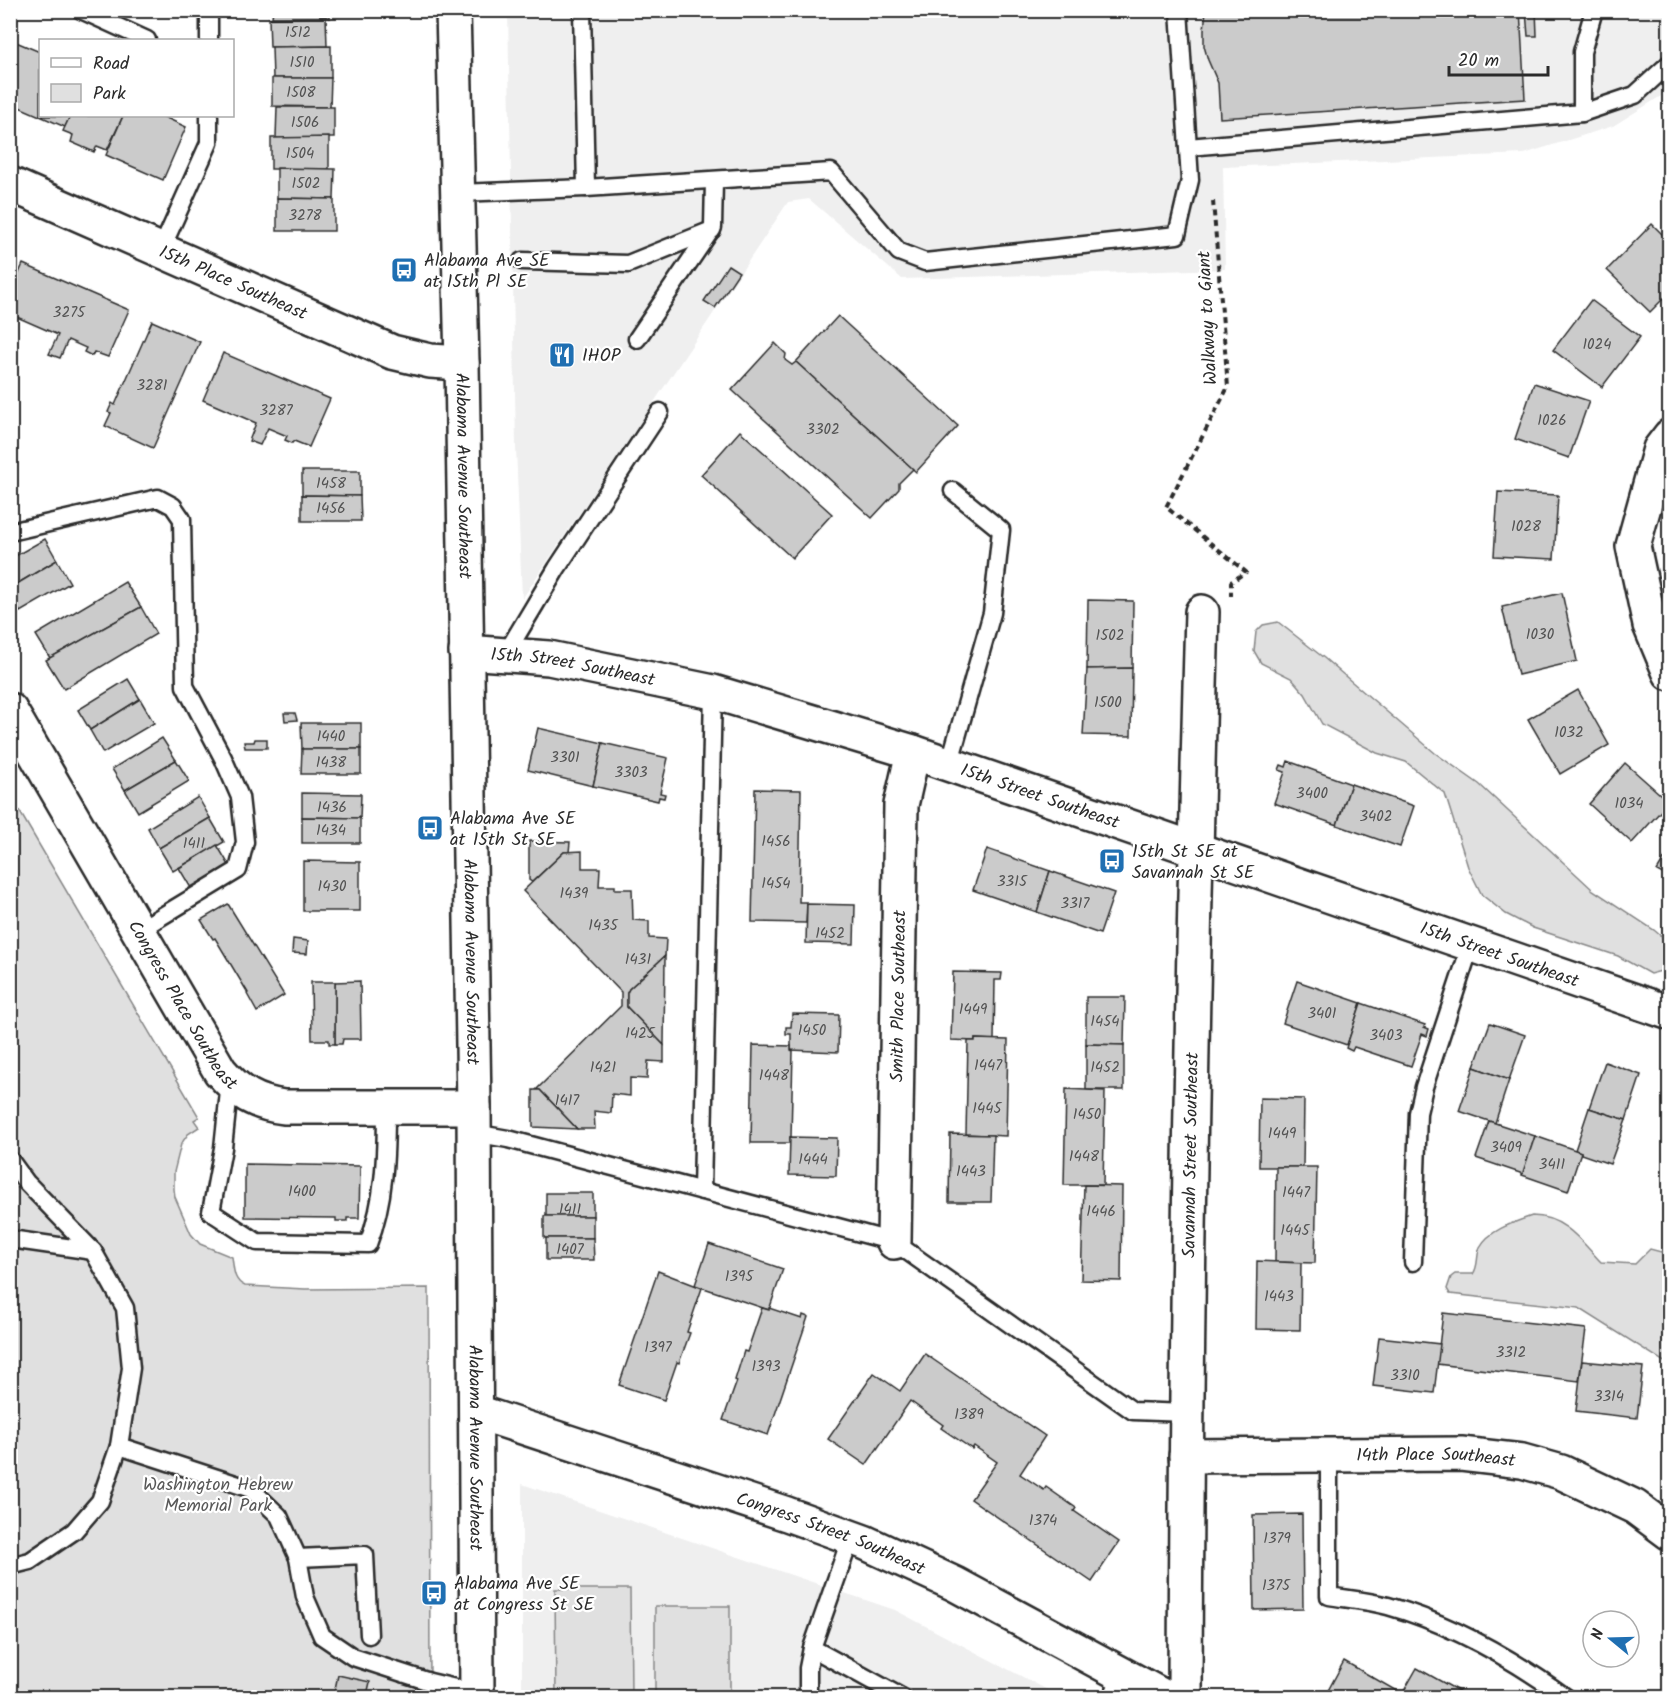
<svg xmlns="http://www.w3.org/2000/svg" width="1680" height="1708" font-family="Kalam,sans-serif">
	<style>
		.built { fill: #efefef }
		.green { fill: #e0e0e0; stroke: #868686; stroke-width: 1.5 }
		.building { fill: #cbcbcb; stroke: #2b2b2b; stroke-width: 1.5 }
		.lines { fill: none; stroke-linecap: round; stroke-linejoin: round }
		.service-casing { stroke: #2b2b2b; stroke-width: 21 }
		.minor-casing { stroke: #2b2b2b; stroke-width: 38 }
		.secondary-casing { stroke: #2b2b2b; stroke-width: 38 }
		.path { stroke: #2b2b2b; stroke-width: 4; stroke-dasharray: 6 4.5; stroke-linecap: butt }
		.service { stroke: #fff; stroke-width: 16 }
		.minor { stroke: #fff; stroke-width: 33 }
		.secondary { stroke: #fff; stroke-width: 33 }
		.labels { text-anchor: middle; stroke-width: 4.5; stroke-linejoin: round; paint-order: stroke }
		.number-label { font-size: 15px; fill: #535353 }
		.poi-label { font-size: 18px; fill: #2b2b2b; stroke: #fff; text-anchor: start }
		.street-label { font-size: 18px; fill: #2b2b2b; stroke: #fff }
		.park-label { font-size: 18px; fill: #585858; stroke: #fff }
	</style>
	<rect width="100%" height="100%" fill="#fff"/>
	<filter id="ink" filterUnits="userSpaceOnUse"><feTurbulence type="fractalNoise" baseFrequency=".0167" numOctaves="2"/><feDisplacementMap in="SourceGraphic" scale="12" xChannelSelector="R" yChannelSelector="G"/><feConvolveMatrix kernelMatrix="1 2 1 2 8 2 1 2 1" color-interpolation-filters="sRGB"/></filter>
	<g filter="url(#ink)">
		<g class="built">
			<polygon points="508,11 1669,11 1669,91 1613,126 1524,154 1223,167 1225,269 902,279 809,199 788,202 522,599 516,447"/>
			<polygon points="522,1484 895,1610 1061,1697 522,1698"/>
		</g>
		<g class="green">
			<polygon points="1278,622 1324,658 1435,753 1479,784 1593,890 1654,930 1669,943 1669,969 1650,974 1618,956 1533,928 1506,914 1482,895 1468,867 1445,794 1406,762 1377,753 1322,724 1305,694 1291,678 1261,663 1254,651 1256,632 1263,625"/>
			<path d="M 10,795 L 199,1117 L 194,1120 L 199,1127 L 188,1134 L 181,1144 L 174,1172 L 174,1189 L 175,1197 L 191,1234 L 200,1244 L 232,1257 C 234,1269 233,1281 245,1286 L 305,1289 L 429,1288 L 430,1697 L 11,1697 Z"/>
			<path d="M 1532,1216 C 1564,1216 1581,1241 1601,1262 L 1635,1264 L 1650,1249 L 1669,1254 L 1669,1365 L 1579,1308 L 1450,1294 L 1447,1289 L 1451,1277 L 1455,1274 L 1473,1274 C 1479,1266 1476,1256 1480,1247 C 1489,1230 1515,1222 1532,1216 Z"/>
			<polygon points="555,1589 630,1589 631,1697 556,1697"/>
			<rect x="655" y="1606" width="75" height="91"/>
		</g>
		<g class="building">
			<polygon points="273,10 330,10 330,18 326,17 272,17"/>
			<polygon points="1206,10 1520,10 1525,99 1220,118 1218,83 1208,60 1204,46 1204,30"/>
			<polygon points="1536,10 1537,36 1528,36 1526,11"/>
			<polygon points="326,17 327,46 270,47 269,18"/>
			<polygon points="16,42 40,52 40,116 70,116 65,127 10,103 10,54"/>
			<polygon points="331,46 331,78 273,78 272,47"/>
			<polygon points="272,78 331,78 330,107 272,106"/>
			<polygon points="277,107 334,107 334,138 276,138"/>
			<polygon points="70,116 123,116 107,150 97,146 94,152 71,142 73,135 63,131"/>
			<polygon points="123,116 162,116 186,127 163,180 106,155"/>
			<polygon points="329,137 329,169 271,169 271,138"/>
			<polygon points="277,168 335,169 334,199 277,198"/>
			<polygon points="277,198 334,199 334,231 277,231"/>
			<polygon points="1652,224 1670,242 1670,292 1650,312 1607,270"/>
			<polygon points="23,264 129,310 108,357 94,352 92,356 84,352 86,348 68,340 60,358 49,354 58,335 10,314 10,293"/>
			<polygon points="728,265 739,272 715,308 704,301"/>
			<polygon points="1591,300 1640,337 1602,387 1553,350"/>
			<polygon points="838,316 958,426 916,472 796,362"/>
			<polygon points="152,321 200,342 153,448 105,426 111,413 108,412 112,403 115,405"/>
			<polygon points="775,343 786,354 785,360 792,365 796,362 913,469 899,483 899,489 872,518 732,390"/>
			<polygon points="223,353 330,399 309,447 294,441 292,443 285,440 287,436 268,428 260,445 249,441 256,423 203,400"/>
			<polygon points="1534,383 1589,401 1569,458 1515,439"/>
			<polygon points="740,431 832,514 792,558 701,475"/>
			<polygon points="302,471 360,471 360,496 302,495"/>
			<polygon points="1498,492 1558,495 1554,559 1494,556"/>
			<polygon points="302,495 360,496 361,521 302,521"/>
			<polygon points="45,539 57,560 10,588 10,559"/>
			<polygon points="57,560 70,583 20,612 10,596 10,588"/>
			<polygon points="125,582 141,607 50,658 36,635"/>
			<polygon points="1562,593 1577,661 1518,675 1502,607"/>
			<polygon points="1088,600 1133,601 1132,668 1087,669"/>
			<polygon points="141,607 156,634 64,689 46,660"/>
			<polygon points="1132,668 1131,736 1083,735 1087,669"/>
			<polygon points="128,679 140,699 90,730 78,710"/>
			<polygon points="1578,690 1609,745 1560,774 1528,719"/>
			<polygon points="140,699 154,723 103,753 90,730"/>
			<polygon points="284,713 295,713 297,720 285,721"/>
			<polygon points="301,723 361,723 361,749 302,749"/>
			<polygon points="538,728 603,743 593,786 528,770"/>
			<polygon points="162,738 176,760 125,790 112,769"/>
			<polygon points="255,739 267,739 267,748 245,748 244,742 254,742"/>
			<polygon points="603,743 668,758 660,793 665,794 664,798 659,797 658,801 593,786"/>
			<polygon points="302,749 361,749 361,774 301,774"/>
			<polygon points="176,760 189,781 138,812 125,790"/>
			<polygon points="1288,761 1351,784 1337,825 1274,803 1285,772 1279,770 1281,765 1286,767"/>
			<polygon points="1625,763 1669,802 1632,843 1589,804"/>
			<polygon points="1351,784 1414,806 1400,847 1337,825"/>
			<polygon points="755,789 801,790 799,902 807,902 806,923 752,922"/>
			<polygon points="302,793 361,794 360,818 302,817"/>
			<polygon points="198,797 210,818 159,848 148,828"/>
			<polygon points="302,817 360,818 360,843 302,843"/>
			<polygon points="210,818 224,842 173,871 159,848"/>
			<polygon points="529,841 570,842 569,852 564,852 532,882 529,880"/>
			<polygon points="217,845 229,865 191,888 179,868"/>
			<polygon points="987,849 1050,871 1037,912 973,890"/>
			<polygon points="1670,849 1670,878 1657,871"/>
			<polygon points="582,851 582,868 600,868 599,886 615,886 615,889 632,889 633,920 649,921 649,938 666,939 665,956 629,989 627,993 627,1007 664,1045 664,1062 648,1061 647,1079 630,1078 630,1096 612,1094 611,1113 594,1111 595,1129 577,1129 540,1090 536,1090 621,1006 621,992 523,891 564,852"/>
			<polygon points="303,861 360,862 360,911 303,911"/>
			<polygon points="1050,871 1114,893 1100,934 1037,912"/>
			<polygon points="228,904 284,995 257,1012 247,994 248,993 215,938 213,939 201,920"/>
			<polygon points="807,904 855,905 854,944 806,943"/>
			<polygon points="293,939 308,941 307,954 292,953"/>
			<polygon points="665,956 664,1045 627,1007 627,993 629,989"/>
			<polygon points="953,972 1002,973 1001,980 995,980 994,1040 975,1039 975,1041 951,1040"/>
			<polygon points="360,981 361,1039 343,1039 342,1044 335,1044 335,982"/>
			<polygon points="1297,981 1361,1003 1347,1045 1283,1023"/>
			<polygon points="311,982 335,982 335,1044 329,1044 329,1040 312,1040"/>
			<polygon points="1086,997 1125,997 1124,1045 1086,1044"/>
			<polygon points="1361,1003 1425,1025 1424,1027 1429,1029 1427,1036 1422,1034 1411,1066 1354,1047 1352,1051 1346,1048"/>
			<polygon points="792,1014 839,1015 838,1052 791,1050 791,1034 786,1034 786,1027 791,1027"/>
			<polygon points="1490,1023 1525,1035 1509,1080 1474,1067"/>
			<polygon points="975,1039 1008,1040 1006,1136 966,1134 968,1041 975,1041"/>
			<polygon points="1086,1044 1124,1045 1124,1090 1086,1090"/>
			<polygon points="753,1045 791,1046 791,1050 793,1051 791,1137 790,1137 790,1143 751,1143"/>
			<polygon points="1605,1062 1641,1075 1626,1120 1589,1108"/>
			<polygon points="1474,1067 1509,1080 1495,1123 1459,1111"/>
			<polygon points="1066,1089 1105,1091 1103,1185 1064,1185"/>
			<polygon points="533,1090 540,1090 577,1129 533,1127"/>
			<polygon points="1260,1098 1304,1099 1303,1167 1259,1167"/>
			<polygon points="1589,1108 1626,1120 1610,1164 1581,1154 1581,1152 1575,1150"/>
			<polygon points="1489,1121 1535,1136 1523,1174 1476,1158"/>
			<polygon points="950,1134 993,1135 991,1202 949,1202"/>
			<polygon points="1535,1136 1581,1152 1568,1191 1522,1175"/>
			<polygon points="790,1137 837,1138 836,1176 789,1175"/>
			<polygon points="245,1164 360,1166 359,1218 347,1218 347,1221 336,1221 336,1218 245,1217"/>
			<polygon points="1276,1167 1317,1167 1315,1263 1275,1262"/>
			<polygon points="1084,1185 1122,1186 1121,1281 1081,1280"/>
			<rect x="546" y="1193" width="47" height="23"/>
			<rect x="544" y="1216" width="49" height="22"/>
			<polygon points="546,1238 593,1238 594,1260 546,1260"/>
			<polygon points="709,1244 783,1269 769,1310 695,1285"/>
			<polygon points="1257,1261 1301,1263 1300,1330 1256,1329"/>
			<polygon points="658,1271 702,1288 687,1332 690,1333 679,1363 677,1362 664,1400 619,1385"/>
			<polygon points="762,1308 769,1310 769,1308 802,1319 803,1315 808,1317 768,1435 723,1420 737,1381 735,1380 744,1351 747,1352"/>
			<polygon points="1443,1313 1586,1329 1579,1381 1437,1364"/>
			<polygon points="1379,1337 1440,1344 1434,1393 1373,1386"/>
			<polygon points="925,1354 1045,1436 1020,1474 1044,1490 1046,1487 1076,1508 1074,1511 1119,1542 1092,1582 971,1499 997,1462 974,1446 972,1449 941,1428 943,1425 910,1401 866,1465 828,1439 874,1373 900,1391"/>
			<polygon points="1582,1361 1643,1367 1637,1418 1576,1411"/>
			<polygon points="1302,1514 1303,1609 1254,1610 1253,1515"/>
			<polygon points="1344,1661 1402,1694 1400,1698 1324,1698"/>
			<polygon points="1417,1668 1471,1698 1400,1698"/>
			<polygon points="338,1675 370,1682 367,1695 380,1698 333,1698"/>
		</g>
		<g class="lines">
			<defs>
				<g id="service">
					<polyline points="81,10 147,40"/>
					<polyline points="582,10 586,188"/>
					<polyline points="209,40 209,10"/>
					<polyline points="1582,113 1582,52 1594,10"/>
					<polyline points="1188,147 1582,113 1635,95 1670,63"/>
					<polyline points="458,193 586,188 831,172 899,252 925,262 1177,235 1190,180 1179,10"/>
					<polyline points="161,250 209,143 209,116"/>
					<polyline points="522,261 628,264 712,230"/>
					<polyline points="637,339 713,227 714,181"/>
					<polyline points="10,532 158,498 173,506 182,519 185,686 223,758 240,797 245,842 238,870 139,930"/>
					<polyline points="505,655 557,568 660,412"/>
					<polyline points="949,765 992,613 1001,530 953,491"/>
					<path d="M 230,1082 L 223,1148 L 211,1212 L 257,1242 L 368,1244 C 385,1201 386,1154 386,1107"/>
					<polyline points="474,1133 508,1139 894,1242 1133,1411 1187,1413"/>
					<polyline points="10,1160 26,1182 93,1251 125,1308 131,1368 119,1446 100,1501 74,1531 30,1561 10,1566"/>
					<polyline points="702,1191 713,692"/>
					<polyline points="10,1239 93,1251"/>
					<polyline points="1413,1262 1418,1113 1424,1087 1471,944"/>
					<polyline points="119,1446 251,1489 279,1516 298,1558 305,1597 322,1636 353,1657 430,1682 477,1693"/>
					<path d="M 1329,1455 L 1329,1596 C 1348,1599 1369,1601 1388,1606 C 1452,1624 1513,1659 1567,1698"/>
					<polyline points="851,1537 812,1648 903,1698"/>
					<polyline points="298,1558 365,1555 369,1635"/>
					<polyline points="808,1698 808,1668 812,1648"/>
					<polyline points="1111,1698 1123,1674"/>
				</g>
				<g id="minor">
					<path id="s1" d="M 10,184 L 392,352 L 430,361 L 462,363"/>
					<polyline points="1670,436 1660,449 1633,546 1650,625 1670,673"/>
					<path id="s2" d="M 466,652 L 549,658 L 713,692 L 913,752 L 1670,1013"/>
					<path id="s3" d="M 10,710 L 220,1071 C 239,1093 255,1103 284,1107 L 474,1107"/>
					<path id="s4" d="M 894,1242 L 901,805 L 913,752"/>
					<path id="s5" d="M 477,1412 L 787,1514 L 864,1542 L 955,1584 L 1166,1698"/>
					<path id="s6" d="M 1186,1456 L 1461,1454 L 1522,1461 L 1561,1472 L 1635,1507 L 1670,1533"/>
					<path id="s7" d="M 1185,1698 C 1186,1336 1192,974 1202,612"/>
				</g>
				<g id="secondary">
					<path id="s8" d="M 453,10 L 462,363 L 474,1107 L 477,1698"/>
				</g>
			</defs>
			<use href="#service" class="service-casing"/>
			<use href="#minor" class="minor-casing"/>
			<use href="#secondary" class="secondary-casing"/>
			<polyline class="path" points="1213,201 1228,387 1166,507 1246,572 1231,582 1231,596"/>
			<use href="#service" class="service"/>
			<use href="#minor" class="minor"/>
			<use href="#secondary" class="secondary"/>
		</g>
	</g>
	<defs>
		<symbol id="bus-square" viewBox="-11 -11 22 22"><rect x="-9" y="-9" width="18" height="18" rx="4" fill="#1f6fb2" stroke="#fff"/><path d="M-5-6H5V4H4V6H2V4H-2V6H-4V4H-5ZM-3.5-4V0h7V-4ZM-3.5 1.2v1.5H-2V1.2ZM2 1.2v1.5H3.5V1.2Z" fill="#fff"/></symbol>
		<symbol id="restaurant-square" viewBox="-11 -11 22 22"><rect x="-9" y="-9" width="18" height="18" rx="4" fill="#1f6fb2" stroke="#fff"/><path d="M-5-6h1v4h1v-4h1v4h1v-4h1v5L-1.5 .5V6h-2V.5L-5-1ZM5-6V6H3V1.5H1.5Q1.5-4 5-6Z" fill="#fff"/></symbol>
	</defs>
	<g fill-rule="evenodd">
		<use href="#bus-square" x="389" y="255" width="30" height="30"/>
		<use href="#restaurant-square" x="547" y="340" width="30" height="30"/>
		<use href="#bus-square" x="415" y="813" width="30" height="30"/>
		<use href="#bus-square" x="1097" y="846" width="30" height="30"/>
		<use href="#bus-square" x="419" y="1578" width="30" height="30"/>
	</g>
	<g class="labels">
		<g class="number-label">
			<text x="298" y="37">1512</text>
			<text x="302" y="67">1510</text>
			<text x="301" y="97">1508</text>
			<text x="305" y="127">1506</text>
			<text x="300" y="158">1504</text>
			<text x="306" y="188">1502</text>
			<text x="305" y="220">3278</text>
			<text x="69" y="317">3275</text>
			<text x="1597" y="349">1024</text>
			<text x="152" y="390">3281</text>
			<text x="276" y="415">3287</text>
			<text x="1552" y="425">1026</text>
			<text x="823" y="434">3302</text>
			<text x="331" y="488">1458</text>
			<text x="331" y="513">1456</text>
			<text x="1526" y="531">1028</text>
			<text x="1540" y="639">1030</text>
			<text x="1110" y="640">1502</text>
			<text x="1108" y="707">1500</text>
			<text x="1569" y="737">1032</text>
			<text x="331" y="741">1440</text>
			<text x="565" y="762">3301</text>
			<text x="331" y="767">1438</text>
			<text x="631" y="777">3303</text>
			<text x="1312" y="798">3400</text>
			<text x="1629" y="808">1034</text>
			<text x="332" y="812">1436</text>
			<text x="1376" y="821">3402</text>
			<text x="331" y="835">1434</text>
			<text x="776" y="846">1456</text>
			<text x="194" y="848">1411</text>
			<text x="1012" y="886">3315</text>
			<text x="776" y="888">1454</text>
			<text x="332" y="891">1430</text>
			<text x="574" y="898">1439</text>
			<text x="1075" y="908">3317</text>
			<text x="603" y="930">1435</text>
			<text x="830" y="938">1452</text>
			<text x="638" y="964">1431</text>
			<text x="973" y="1014">1449</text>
			<text x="1322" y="1018">3401</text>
			<text x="1105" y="1026">1454</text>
			<text x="812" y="1035">1450</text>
			<text x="640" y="1038">1425</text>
			<text x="1386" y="1040">3403</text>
			<text x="988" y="1070">1447</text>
			<text x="603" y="1072">1421</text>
			<text x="1105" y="1072">1452</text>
			<text x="774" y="1080">1448</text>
			<text x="567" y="1105">1417</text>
			<text x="987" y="1113">1445</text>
			<text x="1087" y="1119">1450</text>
			<text x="1282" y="1138">1449</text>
			<text x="1506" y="1152">3409</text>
			<text x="1084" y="1161">1448</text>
			<text x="813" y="1164">1444</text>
			<text x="1552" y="1169">3411</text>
			<text x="971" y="1176">1443</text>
			<text x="302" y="1196">1400</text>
			<text x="1296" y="1197">1447</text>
			<text x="570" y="1214">1411</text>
			<text x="1101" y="1216">1446</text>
			<text x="1295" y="1235">1445</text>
			<text x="570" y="1254">1407</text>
			<text x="739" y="1281">1395</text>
			<text x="1279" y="1301">1443</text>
			<text x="658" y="1352">1397</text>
			<text x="1511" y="1357">3312</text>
			<text x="766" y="1371">1393</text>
			<text x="1405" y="1380">3310</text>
			<text x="1609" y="1401">3314</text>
			<text x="969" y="1419">1389</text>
			<text x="1043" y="1525">1374</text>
			<text x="1277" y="1543">1379</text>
			<text x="1276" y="1590">1375</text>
		</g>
		<g class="poi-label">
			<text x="424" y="266">Alabama Ave SE<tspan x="424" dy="21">at 15th Pl SE</tspan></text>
			<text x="582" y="361">IHOP</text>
			<text x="450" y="824">Alabama Ave SE<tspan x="450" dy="21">at 15th St SE</tspan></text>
			<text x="1132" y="857">15th St SE at<tspan x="1132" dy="21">Savannah St SE</tspan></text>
			<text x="454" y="1589">Alabama Ave SE<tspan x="454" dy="21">at Congress St SE</tspan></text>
		</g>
		<g class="street-label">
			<text dy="6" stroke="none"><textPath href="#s1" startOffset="244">15th Place Southeast</textPath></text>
			<text transform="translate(1207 318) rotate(-93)" y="6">Walkway to Giant</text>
			<text dy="6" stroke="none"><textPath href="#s8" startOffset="466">Alabama Avenue Southeast</textPath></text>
			<text dy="6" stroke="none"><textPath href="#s2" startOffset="108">15th Street Southeast</textPath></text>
			<text dy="6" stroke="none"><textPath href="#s2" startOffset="594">15th Street Southeast</textPath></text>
			<text dy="6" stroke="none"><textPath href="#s2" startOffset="1080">15th Street Southeast</textPath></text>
			<text dy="6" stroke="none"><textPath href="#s8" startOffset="952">Alabama Avenue Southeast</textPath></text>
			<text dy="6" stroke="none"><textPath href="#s4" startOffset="246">Smith Place Southeast</textPath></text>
			<text dy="6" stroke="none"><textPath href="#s3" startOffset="342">Congress Place Southeast</textPath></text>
			<text dy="6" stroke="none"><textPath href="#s7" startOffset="543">Savannah Street Southeast</textPath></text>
			<text dy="6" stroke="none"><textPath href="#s8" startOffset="1438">Alabama Avenue Southeast</textPath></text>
			<text dy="6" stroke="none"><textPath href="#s6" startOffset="250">14th Place Southeast</textPath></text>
			<text dy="6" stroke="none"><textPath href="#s5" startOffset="374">Congress Street Southeast</textPath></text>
		</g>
		<g class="park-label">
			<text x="218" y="1490">Washington Hebrew<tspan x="218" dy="21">Memorial Park</tspan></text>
		</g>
	</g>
	<rect width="1680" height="1708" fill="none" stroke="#fff" stroke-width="36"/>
	<rect x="18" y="18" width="1644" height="1672" fill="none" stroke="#2b2b2b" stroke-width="2" filter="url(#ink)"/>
	<rect x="39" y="39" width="195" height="78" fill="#ffffff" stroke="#aaaaaa" stroke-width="1.5"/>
	<rect x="51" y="58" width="30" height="9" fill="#ffffff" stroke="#aaaaaa" stroke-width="1.5"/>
	<text x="93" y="69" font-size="18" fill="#2b2b2b">Road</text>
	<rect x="51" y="84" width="30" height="18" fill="#e0e0e0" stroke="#aaaaaa" stroke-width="1.5"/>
	<text x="93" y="99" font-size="18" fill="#2b2b2b">Park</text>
	<g transform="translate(1611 1639) rotate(289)"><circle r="28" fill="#ffffff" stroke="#aaaaaa" stroke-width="1.5"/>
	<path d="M0-4.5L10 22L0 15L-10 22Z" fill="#1f6fb2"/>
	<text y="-9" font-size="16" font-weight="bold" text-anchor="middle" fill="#2b2b2b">N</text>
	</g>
	<path d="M1449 66v9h99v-9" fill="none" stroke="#2b2b2b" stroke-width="3"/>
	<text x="1458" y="66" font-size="18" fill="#2b2b2b" stroke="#ffffff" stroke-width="4.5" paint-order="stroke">20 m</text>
</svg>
